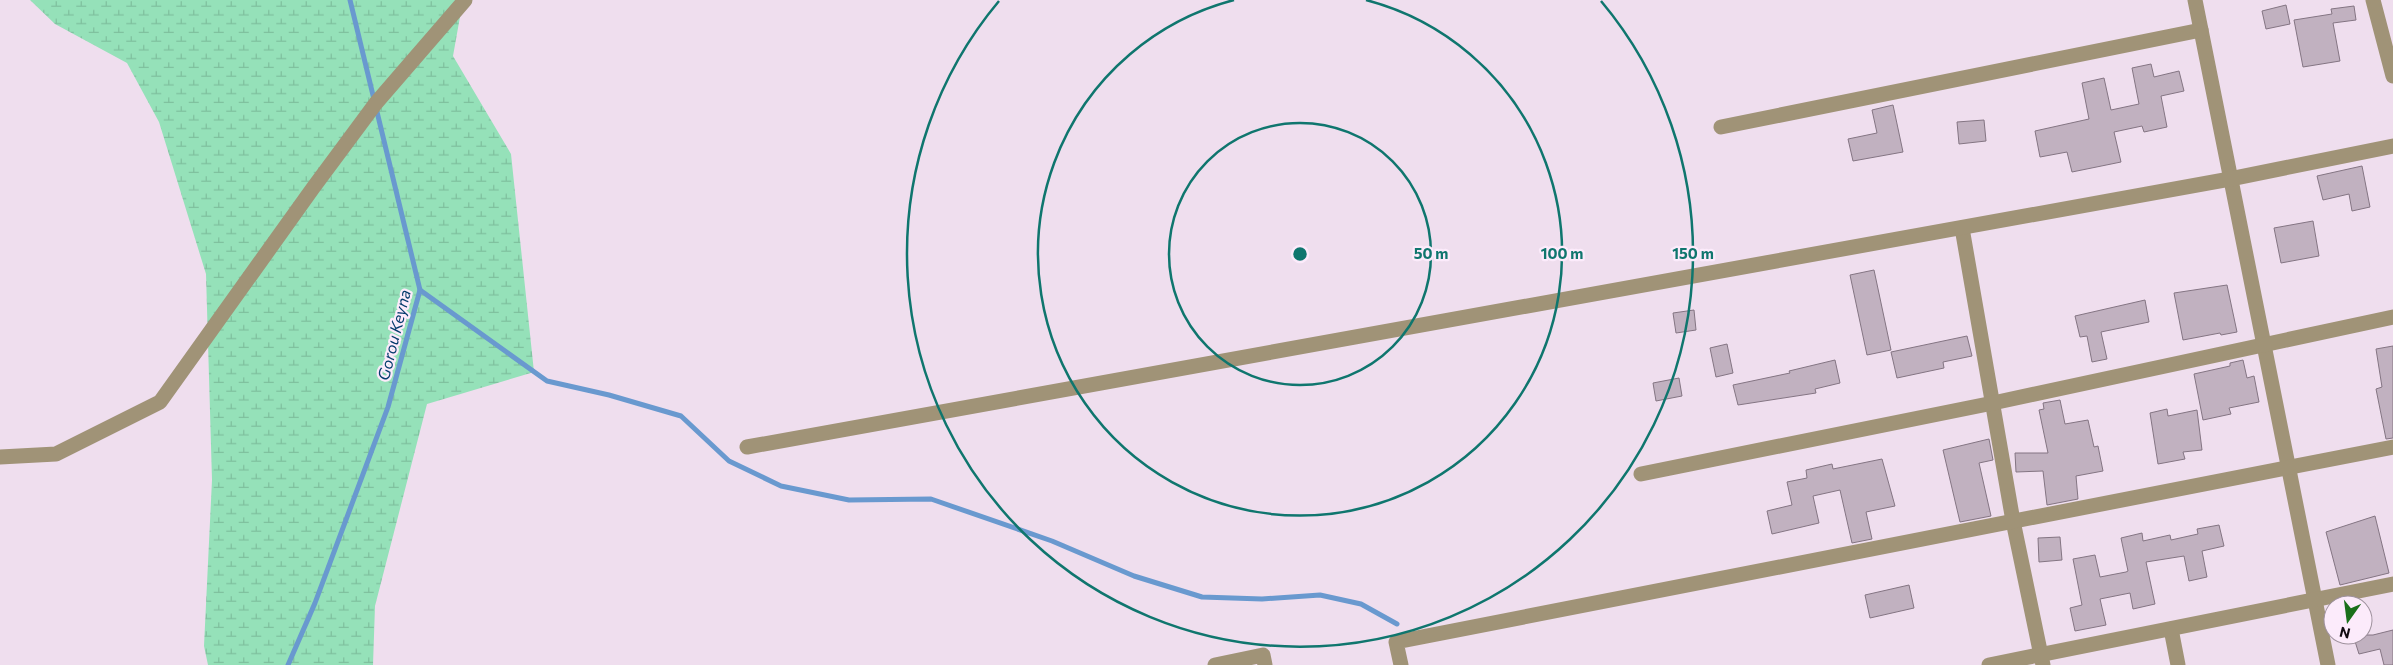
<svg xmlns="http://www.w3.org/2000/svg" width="2393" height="665" font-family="Commissioner,sans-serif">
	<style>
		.wetland { fill: url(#wetland-marsh) }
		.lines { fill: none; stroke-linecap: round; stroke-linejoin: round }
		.stream { stroke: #6999cf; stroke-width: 5 }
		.building { fill: #c1b1c0; stroke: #847583 }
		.minor { stroke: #a09377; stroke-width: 15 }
		.ring { fill: none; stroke: #0f766e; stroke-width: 2.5 }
		.labels { text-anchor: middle; stroke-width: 4.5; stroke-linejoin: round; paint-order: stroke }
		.water-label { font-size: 16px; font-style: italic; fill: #063c6d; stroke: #fcebfb }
		.centre { fill: #0f766e; stroke: #fcebfb; stroke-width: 2.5 }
		.ring-label { font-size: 15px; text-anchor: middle; font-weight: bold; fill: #0f766e; stroke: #fcebfb; stroke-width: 4.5; stroke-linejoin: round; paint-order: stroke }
	</style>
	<defs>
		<pattern id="wetland-marsh" width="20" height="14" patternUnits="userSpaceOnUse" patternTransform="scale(1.25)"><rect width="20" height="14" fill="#95e1b9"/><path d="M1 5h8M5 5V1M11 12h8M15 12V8" fill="none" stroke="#7fc09e"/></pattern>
	</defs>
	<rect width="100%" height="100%" fill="#efdeee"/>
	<polygon class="wetland" points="30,0 463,0 453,56 511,154 534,372 427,404 375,606 373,665 208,665 204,646 212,480 206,274 159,122 127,63 55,24"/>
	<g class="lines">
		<g class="stream">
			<polyline points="420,290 547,381 609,395 681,416 729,461 781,486 849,500 931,499 1052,541 1134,576 1202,597 1262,599 1320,595 1361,604 1397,624"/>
			<polyline points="288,665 315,603 388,407 420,290 350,0"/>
		</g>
	</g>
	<g class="building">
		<polygon points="2286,5 2290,24 2266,29 2262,11"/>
		<polygon points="2354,6 2356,20 2333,23 2340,61 2303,67 2294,20 2332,14 2331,9"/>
		<polygon points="2151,64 2154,77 2179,71 2184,91 2161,96 2167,127 2144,132 2142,126 2114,132 2121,162 2072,172 2067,152 2040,157 2035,131 2089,119 2082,83 2104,78 2111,110 2139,104 2132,68"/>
		<polygon points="1893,105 1903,152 1853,161 1848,139 1877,133 1872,110"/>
		<polygon points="1984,120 1986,141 1959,144 1957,122"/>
		<polygon points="2362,166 2370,207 2352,211 2349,194 2323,200 2317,176"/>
		<polygon points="2313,221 2319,256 2281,263 2274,228"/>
		<polygon points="1874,270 1891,350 1867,355 1850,275"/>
		<polygon points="2227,285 2237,332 2221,335 2220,333 2183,340 2174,293"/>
		<polygon points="2145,300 2149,322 2101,332 2107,359 2092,362 2087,336 2080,337 2075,316"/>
		<polygon points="1694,310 1696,330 1676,333 1673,313"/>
		<polygon points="1967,336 1972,356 1943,362 1944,368 1897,378 1891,352"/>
		<polygon points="1727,344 1733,373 1716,377 1710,348"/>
		<polygon points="2393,346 2393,438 2386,439 2376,389 2382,387 2376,349"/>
		<polygon points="1835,360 1840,383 1815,389 1816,393 1738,405 1733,385 1790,373 1789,371"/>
		<polygon points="2243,360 2247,378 2254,376 2259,402 2229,408 2231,414 2203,420 2194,374 2230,366 2230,363"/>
		<polygon points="1679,378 1682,396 1656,401 1653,383"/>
		<polygon points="2060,400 2065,424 2088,420 2094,447 2098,446 2103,471 2076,476 2078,499 2047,505 2043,471 2016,472 2015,453 2048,453 2039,410 2044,409 2043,403"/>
		<polygon points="2167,409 2168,416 2197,410 2202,450 2183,452 2185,459 2158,464 2150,413"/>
		<polygon points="1989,439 1993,460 1979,463 1991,516 1960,522 1943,450"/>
		<polygon points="1882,459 1895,506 1866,512 1872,539 1852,543 1840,490 1813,496 1819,523 1772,534 1767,511 1792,505 1787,482 1807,478 1806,470 1832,464 1833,469"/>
		<polygon points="2375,516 2389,573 2340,585 2326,532"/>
		<polygon points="2219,525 2224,546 2202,551 2207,577 2189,581 2184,556 2146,562 2155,604 2133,609 2130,593 2100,599 2106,625 2075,631 2070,608 2082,605 2073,559 2095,555 2100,577 2126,572 2128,571 2121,538 2142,533 2143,541 2170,535 2171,540 2198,534 2197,529"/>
		<polygon points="2060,537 2062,560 2039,562 2038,538"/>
		<polygon points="1909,585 1914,608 1870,618 1865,595"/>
		<polygon points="2393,630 2393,665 2384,665 2380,649 2359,654 2353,635 2373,635"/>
	</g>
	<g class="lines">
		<g class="minor">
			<polyline points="2195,0 2328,665"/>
			<polyline points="2373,0 2393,76"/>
			<polyline points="1721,127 2201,30"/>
			<polyline points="1962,228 2013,521 2043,665"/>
			<polyline points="747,447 2230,179 2393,146"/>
			<polyline points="0,457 56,454 160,402 313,188 376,103 465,0"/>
			<polyline points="1641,474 1993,403 2393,317"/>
			<polyline points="2171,629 2178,665"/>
			<polyline points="1215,665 1263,655 1265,665"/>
			<polyline points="1401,665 1396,642 2393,447"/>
			<polyline points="1989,665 2393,584"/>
		</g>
	</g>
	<g class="ring">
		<circle cx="1300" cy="254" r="131"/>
		<path d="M1366 0A262 262 0 1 1 1234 0"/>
		<path d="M1601 1A393 393 0 1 1 999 1"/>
	</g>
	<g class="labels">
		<g class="water-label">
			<text transform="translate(394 335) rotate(-76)" y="6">Gorou Keyna</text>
		</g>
	</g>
	<circle cx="1300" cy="254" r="8" class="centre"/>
	<g class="ring-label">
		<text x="1431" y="259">50 m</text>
		<text x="1562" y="259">100 m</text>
		<text x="1693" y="259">150 m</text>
	</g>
	<g transform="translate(2348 620) rotate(194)"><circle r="24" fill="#fcebfb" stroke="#9e919d"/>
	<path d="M0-4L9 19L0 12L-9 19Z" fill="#19701a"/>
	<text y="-8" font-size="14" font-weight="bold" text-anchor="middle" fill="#110b11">N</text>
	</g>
</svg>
